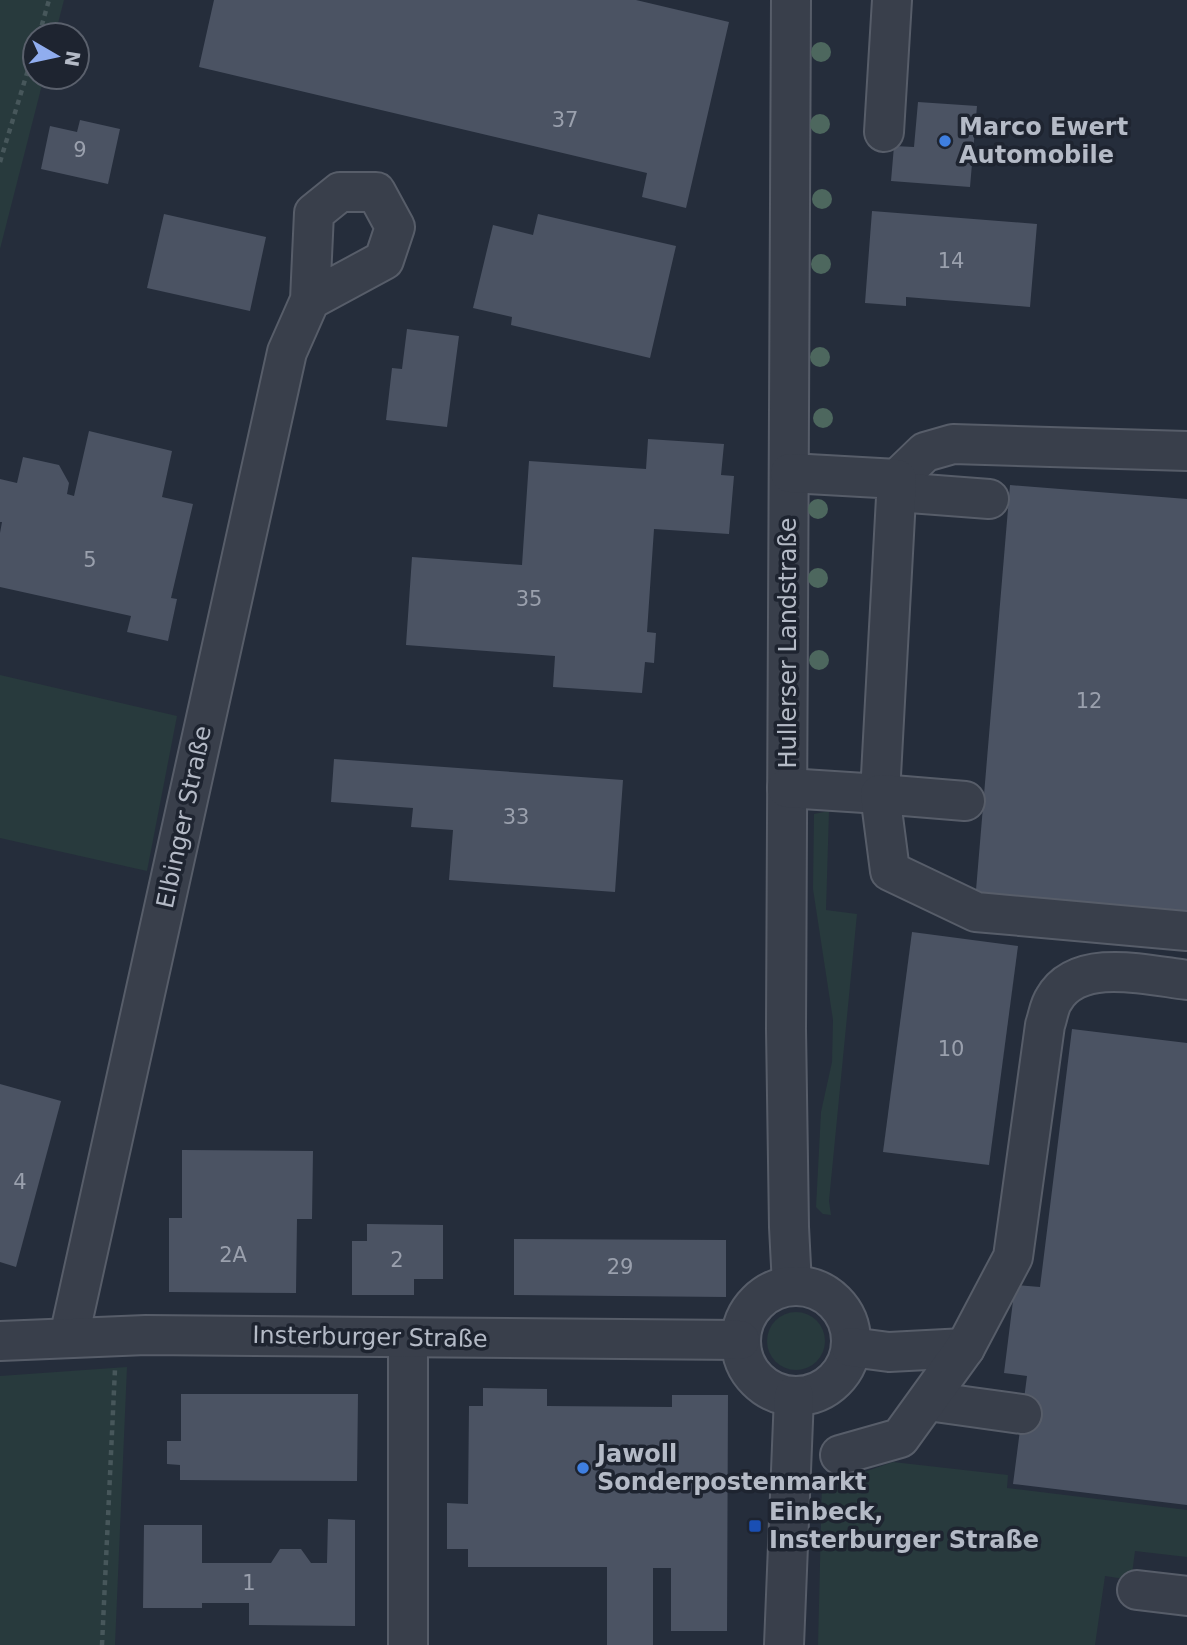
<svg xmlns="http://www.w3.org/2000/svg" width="1187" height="1645" font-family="'DejaVu Sans',sans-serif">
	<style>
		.green { fill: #283a3d }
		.building { fill: #4b5363 }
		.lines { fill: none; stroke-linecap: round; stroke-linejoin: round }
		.minor-casing { stroke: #575d69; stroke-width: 42 }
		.path { stroke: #47575b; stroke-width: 4.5; stroke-dasharray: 5 5; stroke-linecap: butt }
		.minor { stroke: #393f4b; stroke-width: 38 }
		.tree { fill: #4d675e }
		.shop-dot { fill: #3f7fe0; stroke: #1e2430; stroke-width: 2.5 }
		.transit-dot { fill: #1a4fb4; stroke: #1e2430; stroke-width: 2.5 }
		.labels { text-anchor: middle; stroke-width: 7; stroke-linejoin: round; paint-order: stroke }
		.number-label { font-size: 21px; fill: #9aa0ad }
		.poi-label { font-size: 24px; font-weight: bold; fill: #b4bac6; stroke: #1e2430; text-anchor: start }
		.street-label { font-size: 24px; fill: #b4bac6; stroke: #1e2430 }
	</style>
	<rect width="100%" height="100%" fill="#252d3b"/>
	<g class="green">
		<polygon points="0,0 64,0 55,35 35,35 35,77 44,77 0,249"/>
		<polygon points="0,675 177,716 147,871 0,838"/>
		<polygon points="829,811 826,910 857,914 829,1201 831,1215 823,1214 816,1207 821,1112 832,1062 833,1020 813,889 814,814"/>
		<circle cx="796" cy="1341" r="29"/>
		<polygon points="127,1367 115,1645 0,1645 0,1376"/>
		<polygon points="893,1462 1008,1475 1007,1488 1187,1510 1187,1557 1135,1551 1132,1574 1125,1579 1105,1576 1095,1645 818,1645 822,1482 844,1479"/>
	</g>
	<g class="building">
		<polygon points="214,0 636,0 729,22 686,208 642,197 647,173 199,67"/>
		<polygon points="918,102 977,106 970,187 891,181 894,146 914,147"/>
		<polygon points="80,120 120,129 108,184 41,169 50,126 77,132"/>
		<polygon points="872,211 1037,224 1030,307 906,297 906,306 865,303"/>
		<polygon points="164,214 266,237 250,311 147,288"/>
		<polygon points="538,214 676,246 650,358 511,325 512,317 473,308 493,225 533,235"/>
		<polygon points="407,329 459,336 447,427 386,420 392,368 402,369"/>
		<polygon points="89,431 172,451 162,497 193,504 171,598 177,599 168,641 127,632 131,616 0,587 0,533 2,522 0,522 0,479 17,483 23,457 59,465 69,483 67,494 74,496"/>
		<polygon points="648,439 724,444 721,475 734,476 729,534 654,529 647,632 656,633 654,663 645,662 642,693 553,687 555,656 406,645 412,557 522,565 529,461 646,469"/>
		<polygon points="1010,485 1187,499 1187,919 975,902"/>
		<polygon points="334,759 623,780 615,892 449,880 453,830 411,827 413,808 331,802"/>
		<polygon points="912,932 1018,946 989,1165 883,1152"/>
		<polygon points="1072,1029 1187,1043 1187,1505 1013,1484 1027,1376 1004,1373 1015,1285 1040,1287"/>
		<polygon points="0,1084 61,1101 16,1267 0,1262"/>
		<polygon points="182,1150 313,1151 312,1219 297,1219 296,1293 169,1292 169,1218 182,1218"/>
		<polygon points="367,1224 443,1225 443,1279 414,1279 414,1295 352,1295 352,1241 367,1241"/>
		<polygon points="514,1239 726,1240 726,1297 514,1295"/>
		<polygon points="483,1388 547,1389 547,1406 672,1407 672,1395 728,1395 727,1631 671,1631 671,1568 653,1568 653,1645 607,1645 607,1567 468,1567 468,1549 447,1549 447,1503 468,1504 469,1406 483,1406"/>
		<polygon points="181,1394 358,1394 357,1481 180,1480 180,1465 167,1464 167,1441 181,1441"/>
		<polygon points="328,1519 355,1520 355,1626 249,1625 249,1603 202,1603 202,1608 143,1608 144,1525 202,1525 202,1563 271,1563 280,1549 301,1549 311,1563 327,1563"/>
	</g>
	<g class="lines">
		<defs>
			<g id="minor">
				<polyline points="791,0 786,1029 789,1227 792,1285"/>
				<polyline points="884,132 892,0"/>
				<polyline points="897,479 925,452 953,444 1187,451"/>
				<polyline points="897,492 989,499"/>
				<polyline points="787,788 880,794 897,479 790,473"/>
				<polyline points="965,801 880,794 890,871 976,912 1187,931"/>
				<circle cx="796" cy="1341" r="55"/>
				<polyline points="69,1337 287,352 310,300 314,213 340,192 376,192 395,227 384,260 310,300"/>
				<polyline points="408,1338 408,1645"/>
				<polyline points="0,1341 146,1335 740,1340"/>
				<polyline points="851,1347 889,1352 965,1348"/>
				<polyline points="928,1401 1022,1414"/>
				<path d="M 840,1455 L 900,1438 L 965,1348 L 1013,1257 L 1045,1025 C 1048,1017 1049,1006 1054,999 C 1078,957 1147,975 1187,980"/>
				<polyline points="1137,1590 1187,1596"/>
				<polyline points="784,1645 794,1396"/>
			</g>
		</defs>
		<use href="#minor" class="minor-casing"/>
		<g class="path">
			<polyline points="39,35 49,0"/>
			<polyline points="0,162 35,47"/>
			<polyline points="102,1645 115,1369"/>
		</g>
		<use href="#minor" class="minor"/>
	</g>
	<g class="tree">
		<circle cx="821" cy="52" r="10"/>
		<circle cx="820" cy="124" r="10"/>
		<circle cx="822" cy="199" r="10"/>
		<circle cx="821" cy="264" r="10"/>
		<circle cx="820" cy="357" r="10"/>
		<circle cx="823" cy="418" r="10"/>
		<circle cx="818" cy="509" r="10"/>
		<circle cx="818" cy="578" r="10"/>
		<circle cx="819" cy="660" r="10"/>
	</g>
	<g class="shop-dot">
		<circle cx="945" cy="141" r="7"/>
		<circle cx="583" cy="1468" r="7"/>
	</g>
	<rect class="transit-dot" x="748" y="1519" width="14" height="14" rx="3.5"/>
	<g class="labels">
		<g class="number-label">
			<text x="565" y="127">37</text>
			<text x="80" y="157">9</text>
			<text x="951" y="268">14</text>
			<text x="90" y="567">5</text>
			<text x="529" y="606">35</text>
			<text x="1089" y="708">12</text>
			<text x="516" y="824">33</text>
			<text x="951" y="1056">10</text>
			<text x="20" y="1189">4</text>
			<text x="233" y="1262">2A</text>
			<text x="397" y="1267">2</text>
			<text x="620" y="1274">29</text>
			<text x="249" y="1590">1</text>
		</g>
		<g class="poi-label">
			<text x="959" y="135">Marco Ewert<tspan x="959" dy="28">Automobile</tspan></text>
			<text x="597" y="1462">Jawoll<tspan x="597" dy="28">Sonderpostenmarkt</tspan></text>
			<text x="769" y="1520">Einbeck,<tspan x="769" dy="28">Insterburger Straße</tspan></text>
		</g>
		<g class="street-label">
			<text transform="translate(788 643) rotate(-90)" y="8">Hullerser Landstraße</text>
			<text transform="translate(184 817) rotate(-78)" y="8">Elbinger Straße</text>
			<text transform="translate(370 1337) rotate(1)" y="8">Insterburger Straße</text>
		</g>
	</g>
	<g transform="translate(56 56) rotate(99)"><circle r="33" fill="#1e2430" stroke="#5a606c" stroke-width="2"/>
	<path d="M0-5L12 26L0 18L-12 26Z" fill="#90adef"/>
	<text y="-10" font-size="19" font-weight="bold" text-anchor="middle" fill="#b4bac6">N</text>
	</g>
</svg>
